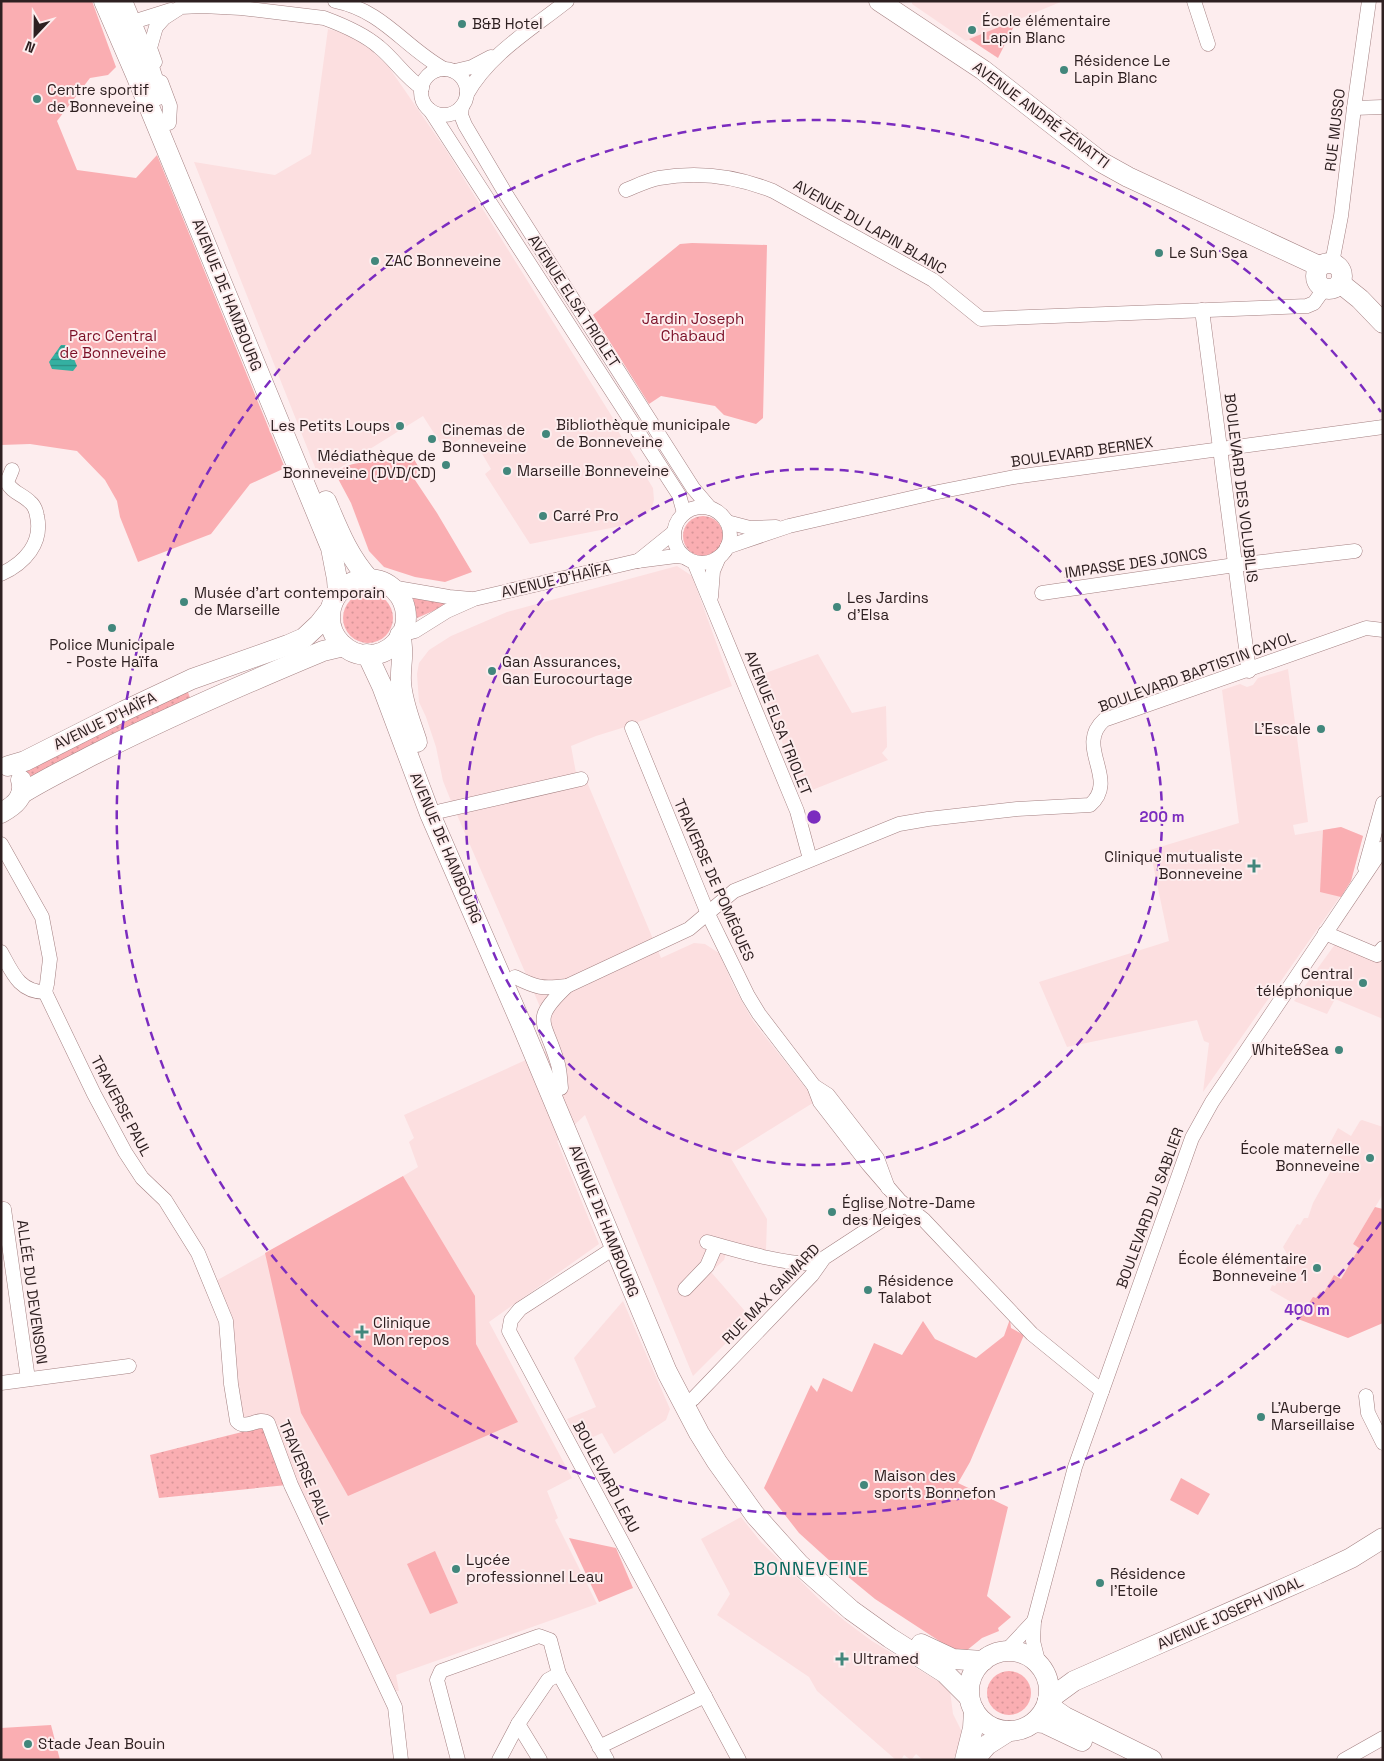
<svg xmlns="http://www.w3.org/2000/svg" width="1384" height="1761" font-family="'Space Grotesk',sans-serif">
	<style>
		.built { fill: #fcdfe0 }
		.grass { fill: url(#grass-dots) }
		.green { fill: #faaeb2 }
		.water { fill: url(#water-rules) }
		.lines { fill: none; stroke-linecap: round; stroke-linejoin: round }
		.street-casing { stroke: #a48182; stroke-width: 15 }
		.secondary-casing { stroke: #a48182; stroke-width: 21 }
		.street { stroke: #fff; stroke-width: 14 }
		.secondary { stroke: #fff; stroke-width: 20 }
		.ring { fill: none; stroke: #7b2cbf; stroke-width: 2.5; stroke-dasharray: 9 6 }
		.poi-dot { fill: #42877c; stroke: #fdedee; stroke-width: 2 }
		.labels { text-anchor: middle; stroke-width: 4; stroke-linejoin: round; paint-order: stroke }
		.poi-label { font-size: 15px; fill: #2e2021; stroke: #fdedee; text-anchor: start }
		.street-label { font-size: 15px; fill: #2e2021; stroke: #fdedee }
		.park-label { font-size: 15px; fill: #7b1027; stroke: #fdedee }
		.quarter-label { font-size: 18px; letter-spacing: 1px; fill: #07665c; stroke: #fdedee }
		.centre { fill: #7b2cbf; stroke: #fdedee; stroke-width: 2.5 }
		.ring-label { font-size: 15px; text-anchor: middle; font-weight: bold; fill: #7b2cbf; stroke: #fdedee; stroke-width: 4; stroke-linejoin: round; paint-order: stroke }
	</style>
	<defs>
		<pattern id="grass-dots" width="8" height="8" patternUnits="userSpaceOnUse" patternTransform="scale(1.25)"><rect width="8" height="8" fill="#faaeb2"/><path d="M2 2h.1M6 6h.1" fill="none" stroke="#d79599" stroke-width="1.8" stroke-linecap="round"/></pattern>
		<pattern id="water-rules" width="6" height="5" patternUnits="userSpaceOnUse" patternTransform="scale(1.25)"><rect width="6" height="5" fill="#34b0a1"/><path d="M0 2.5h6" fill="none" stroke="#2c8f83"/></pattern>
	</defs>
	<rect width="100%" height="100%" fill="#fdedee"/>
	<g class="built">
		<polygon points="912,1 1063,1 966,41 912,4"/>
		<polygon points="328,29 347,34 371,50 388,66 446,150 616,423 615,426 653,488 654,500 652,507 647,513 626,525 530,544 485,474 491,469 470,433 444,449 423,416 320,480 194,162 275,175 311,154"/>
		<polygon points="677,566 692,576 732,686 625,727 596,736 571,746 576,773 587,782 661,958 694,943 705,944 719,953 734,987 753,1021 816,1101 729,1155 767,1219 766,1251 729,1244 724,1260 711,1272 751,1318 693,1376 585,1115 557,1141 599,1244 489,1322 572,1478 547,1491 558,1518 555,1520 597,1604 396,1675 399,1691 388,1692 300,1499 242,1422 212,1283 374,1194 418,1167 409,1142 414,1138 404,1115 557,1046 451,801 443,781 436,747 426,717 419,702 417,674 419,663 429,650 451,636 507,612"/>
		<polygon points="818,654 852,713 886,706 887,747 882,753 888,760 802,794 757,676"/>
		<polygon points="1288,669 1308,822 1293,825 1295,835 1341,827 1363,836 1351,881 1203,1092 1209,1043 1204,1041 1197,1020 1067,1047 1039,982 1169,941 1150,850 1239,823 1222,690 1240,684 1247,687 1253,685 1258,678"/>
		<polygon points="1336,943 1383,963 1383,1019 1335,999 1327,1014 1294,1001"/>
		<polygon points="1362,1120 1383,1127 1383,1194 1353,1244 1359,1248 1341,1279 1307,1306 1302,1304 1300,1307 1270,1290 1272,1285 1275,1286 1291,1261 1283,1247 1297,1224 1300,1225 1304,1218 1308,1218 1313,1203 1342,1151 1330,1143 1338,1128 1351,1136 1360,1121"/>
		<polygon points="623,1301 670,1409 666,1420 614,1454 602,1433 580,1443 567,1419 596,1407 574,1358"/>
		<polygon points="741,1517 761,1542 821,1601 845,1621 872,1641 944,1685 950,1691 953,1714 963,1734 957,1752 953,1760 923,1760 916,1754 911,1760 904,1755 901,1760 896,1760 817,1691 809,1677 717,1615 730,1594 701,1539"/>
	</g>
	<g class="grass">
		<circle cx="703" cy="536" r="20"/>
		<circle cx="368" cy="618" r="25"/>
		<polygon points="413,597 449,604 417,618"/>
		<polygon points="186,687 192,703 31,783 25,777 25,766"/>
		<polygon points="266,1426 287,1485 159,1498 150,1455"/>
		<circle cx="1009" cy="1693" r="22"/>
	</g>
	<g class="green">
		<polygon points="1,1 92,1 116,67 108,75 90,78 57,121 77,170 136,178 157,155 285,468 250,484 211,534 138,562 120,517 117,501 105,480 77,451 30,444 1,445"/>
		<polygon points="1017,20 998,58 969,39"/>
		<polygon points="692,243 767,245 763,418 756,424 724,415 715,406 661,396 649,404 593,315 680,244"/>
		<path d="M 409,451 L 418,466 L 416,475 L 413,477 L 437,513 L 472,572 L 445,582 L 415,577 L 384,567 L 369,551 L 351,503 L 335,473 C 354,459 366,464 387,460 C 394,459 402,454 409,451 Z"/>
		<polygon points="1341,827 1363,836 1351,881 1341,897 1320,892 1323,830"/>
		<polygon points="403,1176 475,1296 476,1344 518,1422 348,1496 301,1413 265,1253"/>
		<polygon points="1375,1207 1383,1209 1383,1323 1348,1338 1298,1319 1303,1309 1300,1307 1302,1304 1307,1306 1313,1297 1316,1298 1320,1292 1323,1294 1334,1275 1341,1279 1359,1248 1353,1244"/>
		<polygon points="1010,1319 1011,1328 1024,1335 970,1462 958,1483 1008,1507 987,1596 1011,1617 998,1628 999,1631 982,1638 966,1651 960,1652 950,1648 875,1599 841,1571 799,1533 764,1488 811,1385 817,1392 823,1378 852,1392 874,1343 902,1355 923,1321 935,1339 976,1358 1004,1336"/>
		<polygon points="1181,1478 1210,1494 1198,1515 1170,1500"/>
		<polygon points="569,1538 616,1548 633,1588 599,1602"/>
		<polygon points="435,1551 458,1603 430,1614 407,1564"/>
		<polygon points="51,1725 60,1760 1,1760 1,1728"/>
	</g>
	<polygon class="water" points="61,345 68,345 77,366 73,371 52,369 49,362"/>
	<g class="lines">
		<defs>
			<g id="street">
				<path d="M 335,1 C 384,11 404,47 444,69"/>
				<polyline points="1194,1 1208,44"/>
				<polyline points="124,19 136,21 171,10"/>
				<path d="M 155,62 L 150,48 L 156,27 L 164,18 L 181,7 L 202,6 L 241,8 L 324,18 C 343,25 364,34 379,47 C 395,60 405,77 422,88"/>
				<circle cx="444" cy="92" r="23"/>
				<polyline points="455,71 472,67 491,57"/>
				<polyline points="161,82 170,106 169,123"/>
				<path d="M 467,94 C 489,54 532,29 567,1"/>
				<polyline points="462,106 461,115 465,125 507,196 693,488 710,508"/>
				<polyline points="1354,108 1383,107"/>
				<polyline points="430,110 679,495 684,513"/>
				<path d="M 626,190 C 636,186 648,180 659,178 C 699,171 736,176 773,191 L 933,280 L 981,319 L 1307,306 L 1314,303 L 1324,289"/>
				<polyline points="1332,263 1341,216 1354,108 1369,1"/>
				<polyline points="1202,310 1249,671"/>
				<circle cx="702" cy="535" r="28"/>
				<polyline points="727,522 750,528 776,527"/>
				<polyline points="727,547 789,526 933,493 1014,477 1383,427"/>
				<polyline points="638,561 674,532"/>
				<polyline points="694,562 797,811 810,859"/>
				<path d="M 1,574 C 25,563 43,543 37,516 C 36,510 34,505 30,502 C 22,494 11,492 7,482 L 12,470"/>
				<polyline points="391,587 449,597 471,599"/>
				<polyline points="1042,593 1235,565 1355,551"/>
				<polyline points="711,597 713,571 719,557"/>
				<polyline points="400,635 415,631 447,611 474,599 637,561 676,556 685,557"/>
				<polyline points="632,728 708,914 748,996 759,1014 814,1086 828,1095 877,1158 888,1188"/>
				<polyline points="441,811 581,779"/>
				<polyline points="1,844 42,917 50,959 47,984 45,992"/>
				<polyline points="1365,868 1383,803"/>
				<polyline points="1325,933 1377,955 1383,948"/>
				<path d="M 1,952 C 12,972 19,992 45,992"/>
				<path d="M 515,977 C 537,988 542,989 567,986 L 689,929 L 734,891 L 899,824 L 928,819 L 1017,809 L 1090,805 C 1120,779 1074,747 1104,720 L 1366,628 L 1383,630"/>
				<path d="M 45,992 L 94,1094 L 125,1152 L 142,1178 L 165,1200 L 198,1253 L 226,1321 L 231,1384 L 237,1421 C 246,1431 258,1416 268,1423 L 291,1485 L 395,1707 L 401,1760"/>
				<polyline points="814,1086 820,1102 868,1164 900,1201 924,1220 1032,1334 1102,1391"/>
				<path d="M 561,1088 C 560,1079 560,1069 557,1061 C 545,1020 530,1021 567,986"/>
				<polyline points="4,1209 28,1379"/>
				<path d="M 707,1242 C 735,1250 793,1267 820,1263"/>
				<polyline points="614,1248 520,1309 511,1320 509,1331 739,1760"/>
				<polyline points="685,1289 707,1266 716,1245"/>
				<polyline points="1,1383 129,1366"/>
				<polyline points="1366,1396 1368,1413 1383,1443"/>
				<polyline points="693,1399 812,1275 824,1258 905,1205"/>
				<polyline points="1006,1651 1034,1621"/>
				<polyline points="1039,1665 1033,1641 1034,1621 1075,1467 1192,1138 1212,1102 1383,848"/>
				<polyline points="518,1724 540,1760"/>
				<polyline points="599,1747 705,1696"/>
				<polyline points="458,1760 437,1680 441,1671 539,1636 550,1640 559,1674"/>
				<polyline points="499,1760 518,1724 548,1680 559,1674 607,1760"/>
				<polyline points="1344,1760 1383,1738"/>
			</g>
			<g id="secondary">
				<polyline points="104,1 136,75 331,548 337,579 338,593"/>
				<polyline points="122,1 147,61 158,95"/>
				<polyline points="879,1 983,70 1101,162 1128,177 1319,266"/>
				<circle cx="1329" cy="276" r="13"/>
				<polyline points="1340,283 1360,299 1383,323"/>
				<path d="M 326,501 C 338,529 348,556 369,579"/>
				<circle cx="368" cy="617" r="38"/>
				<path d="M 400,635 C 405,653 400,665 401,682 C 402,702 411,723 417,742"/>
				<polyline points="367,654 382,686 430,814 524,1030 667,1372 699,1433 717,1462 755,1515 799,1564 851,1610 890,1638 945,1673 969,1697"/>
				<polyline points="8,766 25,761 124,711 192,679 288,645 304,638 319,624 330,610"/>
				<path d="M 21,794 C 45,779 70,767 95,754 C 170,716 246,683 323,651 L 344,646"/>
				<path d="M 1,813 C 14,806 26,797 21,780"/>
				<polyline points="921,1644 953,1659 983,1661"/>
				<circle cx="1009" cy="1691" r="40"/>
				<polyline points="1048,1700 1074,1681 1317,1574 1351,1558 1383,1538"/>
				<polyline points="1048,1700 1055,1710 1065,1717 1152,1760"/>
				<polyline points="1035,1722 1044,1723 1082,1741"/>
				<polyline points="965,1760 973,1728 974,1710"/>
				<polyline points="974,1760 987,1745 1009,1731"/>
			</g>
		</defs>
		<use href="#street" class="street-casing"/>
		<use href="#secondary" class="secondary-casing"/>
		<use href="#street" class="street"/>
		<use href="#secondary" class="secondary"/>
	</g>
	<g class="ring">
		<circle cx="814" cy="817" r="348"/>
		<path d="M1381 1222A697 697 0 1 1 1381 412"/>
	</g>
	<g class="poi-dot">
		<circle cx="462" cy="24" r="5"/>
		<circle cx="972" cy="30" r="5"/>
		<circle cx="1064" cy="70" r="5"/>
		<circle cx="37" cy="99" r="5"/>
		<circle cx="1159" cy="253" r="5"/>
		<circle cx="375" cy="261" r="5"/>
		<circle cx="400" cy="426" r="5"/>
		<circle cx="546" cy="434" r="5"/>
		<circle cx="432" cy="439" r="5"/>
		<circle cx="446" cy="465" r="5"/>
		<circle cx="507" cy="471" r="5"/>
		<circle cx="543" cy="516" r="5"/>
		<circle cx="184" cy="602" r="5"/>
		<circle cx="837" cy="607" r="5"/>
		<circle cx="112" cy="628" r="5"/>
		<circle cx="492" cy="671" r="5"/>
		<circle cx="1321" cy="729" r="5"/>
		<path d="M1251.5 858.5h5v5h5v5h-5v5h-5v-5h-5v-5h5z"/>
		<circle cx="1363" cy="983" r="5"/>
		<circle cx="1339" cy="1050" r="5"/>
		<circle cx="1370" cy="1158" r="5"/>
		<circle cx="832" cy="1212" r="5"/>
		<circle cx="1317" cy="1268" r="5"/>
		<circle cx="868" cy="1290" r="5"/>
		<path d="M359.5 1324.5h5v5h5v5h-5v5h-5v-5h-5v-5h5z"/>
		<circle cx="1261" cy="1417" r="5"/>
		<circle cx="864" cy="1485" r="5"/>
		<circle cx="456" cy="1569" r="5"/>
		<circle cx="1100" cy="1583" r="5"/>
		<path d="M839.5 1651.5h5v5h5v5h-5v5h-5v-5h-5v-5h5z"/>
		<circle cx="28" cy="1744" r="5"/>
	</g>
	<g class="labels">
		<g class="poi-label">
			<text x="982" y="26">École élémentaire<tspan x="982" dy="17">Lapin Blanc</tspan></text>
			<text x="472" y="29">B&amp;B Hotel</text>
			<text x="1074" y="66">Résidence Le<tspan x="1074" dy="17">Lapin Blanc</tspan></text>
			<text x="47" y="95">Centre sportif<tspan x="47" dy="17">de Bonneveine</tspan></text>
			<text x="1169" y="258">Le Sun Sea</text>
			<text x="385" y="266">ZAC Bonneveine</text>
			<text x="556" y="430">Bibliothèque municipale<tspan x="556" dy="17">de Bonneveine</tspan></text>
			<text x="390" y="431" text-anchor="end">Les Petits Loups</text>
			<text x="442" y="435">Cinemas de<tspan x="442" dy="17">Bonneveine</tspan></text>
			<text x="436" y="461" text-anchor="end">Médiathèque de<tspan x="436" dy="17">Bonneveine (DVD/CD)</tspan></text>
			<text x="517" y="476">Marseille Bonneveine</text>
			<text x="553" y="521">Carré Pro</text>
			<text x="194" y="598">Musée d'art contemporain<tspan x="194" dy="17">de Marseille</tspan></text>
			<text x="847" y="603">Les Jardins<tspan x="847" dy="17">d'Elsa</tspan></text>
			<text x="112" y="650" text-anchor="middle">Police Municipale<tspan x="112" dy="17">- Poste Haïfa</tspan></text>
			<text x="502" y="667">Gan Assurances,<tspan x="502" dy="17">Gan Eurocourtage</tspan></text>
			<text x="1311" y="734" text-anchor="end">L'Escale</text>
			<text x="1243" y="862" text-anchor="end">Clinique mutualiste<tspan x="1243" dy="17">Bonneveine</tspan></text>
			<text x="1353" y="979" text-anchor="end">Central<tspan x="1353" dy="17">téléphonique</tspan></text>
			<text x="1329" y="1055" text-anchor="end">White&amp;Sea</text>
			<text x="1360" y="1154" text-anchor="end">École maternelle<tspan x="1360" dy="17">Bonneveine</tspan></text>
			<text x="842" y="1208">Église Notre-Dame<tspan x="842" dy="17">des Neiges</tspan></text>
			<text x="1307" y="1264" text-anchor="end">École élémentaire<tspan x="1307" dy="17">Bonneveine 1</tspan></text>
			<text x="878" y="1286">Résidence<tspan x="878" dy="17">Talabot</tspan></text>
			<text x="373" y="1328">Clinique<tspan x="373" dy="17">Mon repos</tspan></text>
			<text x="1271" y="1413">L'Auberge<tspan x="1271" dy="17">Marseillaise</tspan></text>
			<text x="874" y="1481">Maison des<tspan x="874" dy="17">sports Bonnefon</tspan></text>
			<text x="466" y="1565">Lycée<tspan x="466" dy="17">professionnel Leau</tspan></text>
			<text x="1110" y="1579">Résidence<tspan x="1110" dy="17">l'Etoile</tspan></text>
			<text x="853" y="1664">Ultramed</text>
			<text x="38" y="1749">Stade Jean Bouin</text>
		</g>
		<g class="street-label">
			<text transform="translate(1041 115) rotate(37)" y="5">AVENUE ANDRÉ ZÉNATTI</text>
			<text transform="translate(1335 130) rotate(-83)" y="5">RUE MUSSO</text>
			<text transform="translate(870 227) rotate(30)" y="5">AVENUE DU LAPIN BLANC</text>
			<text transform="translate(227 295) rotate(68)" y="5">AVENUE DE HAMBOURG</text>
			<text transform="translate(574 301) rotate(57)" y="5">AVENUE ELSA TRIOLET</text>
			<text transform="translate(1082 452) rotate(-8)" y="5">BOULEVARD BERNEX</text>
			<text transform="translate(1241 488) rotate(83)" y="5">BOULEVARD DES VOLUBILIS</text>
			<text transform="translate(1136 563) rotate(-8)" y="5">IMPASSE DES JONCS</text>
			<text transform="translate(556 580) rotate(-13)" y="5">AVENUE D'HAÏFA</text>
			<text transform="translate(1197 672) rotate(-20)" y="5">BOULEVARD BAPTISTIN CAYOL</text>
			<text transform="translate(105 721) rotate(-26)" y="5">AVENUE D'HAÏFA</text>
			<text transform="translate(778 723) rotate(68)" y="5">AVENUE ELSA TRIOLET</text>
			<text transform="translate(446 848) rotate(67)" y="5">AVENUE DE HAMBOURG</text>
			<text transform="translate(714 880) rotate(66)" y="5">TRAVERSE DE POMÈGUES</text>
			<text transform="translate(121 1106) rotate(62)" y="5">TRAVERSE PAUL</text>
			<text transform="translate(1150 1208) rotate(-70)" y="5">BOULEVARD DU SABLIER</text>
			<text transform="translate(604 1221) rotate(68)" y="5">AVENUE DE HAMBOURG</text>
			<text transform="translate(32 1292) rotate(82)" y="5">ALLÉE DU DEVENSON</text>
			<text transform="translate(771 1294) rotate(-46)" y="5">RUE MAX GAIMARD</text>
			<text transform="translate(305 1472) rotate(67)" y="5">TRAVERSE PAUL</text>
			<text transform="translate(606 1477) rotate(62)" y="5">BOULEVARD LEAU</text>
			<text transform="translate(1230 1613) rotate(-24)" y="5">AVENUE JOSEPH VIDAL</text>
		</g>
		<g class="park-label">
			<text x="693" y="324">Jardin Joseph<tspan x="693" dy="17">Chabaud</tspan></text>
			<text x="113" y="341">Parc Central<tspan x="113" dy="17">de Bonneveine</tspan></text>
		</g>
		<g class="quarter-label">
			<text x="811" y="1575">BONNEVEINE</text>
		</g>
	</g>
	<circle cx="814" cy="817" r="8" class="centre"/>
	<g class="ring-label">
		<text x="1162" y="822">200 m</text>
		<text x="1307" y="1315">400 m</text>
	</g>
	<rect width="1384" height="1761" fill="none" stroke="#2e2021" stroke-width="5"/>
	<g transform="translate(35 35) rotate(202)" stroke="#fdedee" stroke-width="4" paint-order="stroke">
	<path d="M0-4L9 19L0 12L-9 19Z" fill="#2e2021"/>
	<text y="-8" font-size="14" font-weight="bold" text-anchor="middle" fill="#2e2021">N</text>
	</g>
</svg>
